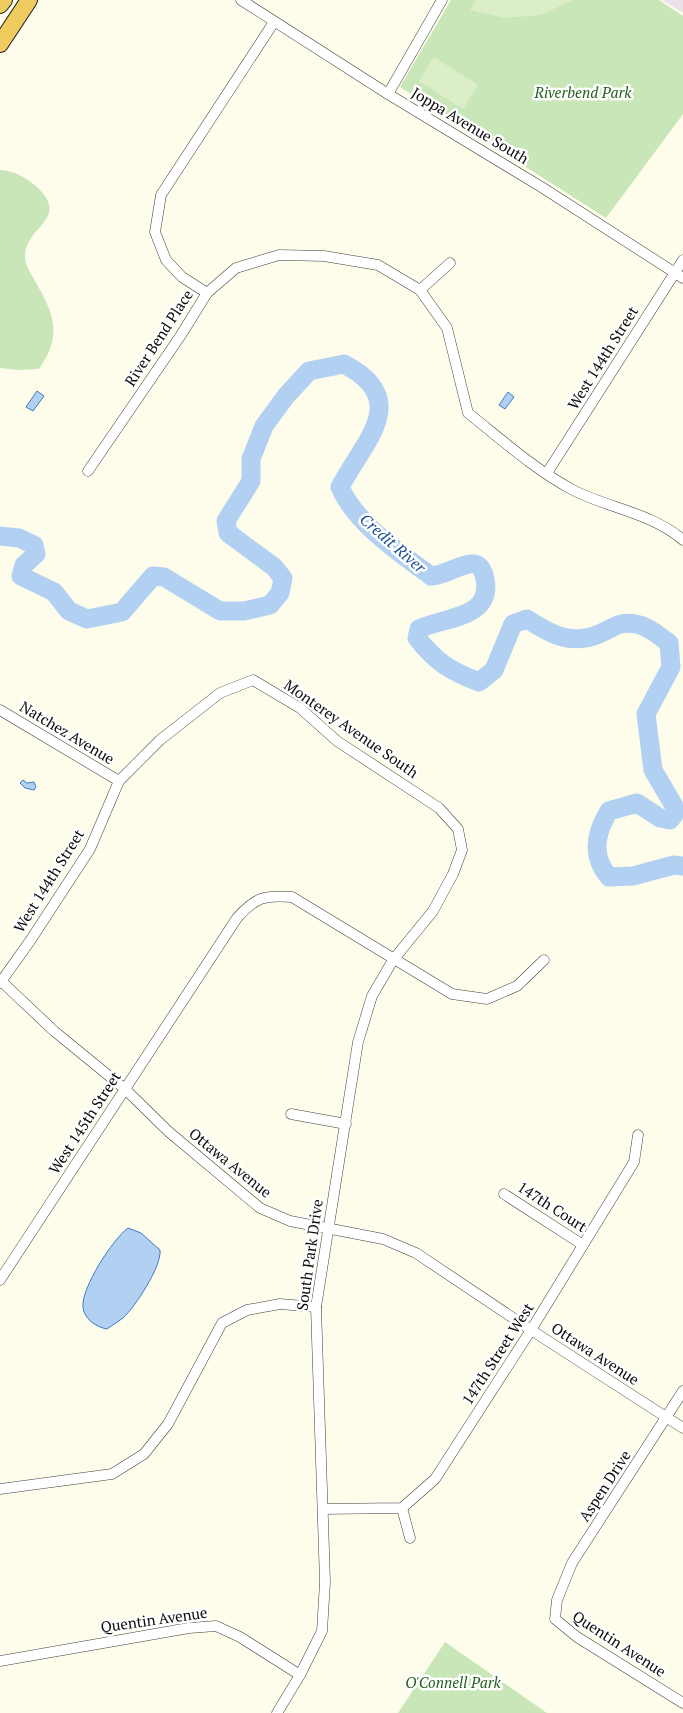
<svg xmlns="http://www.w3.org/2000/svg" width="683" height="1713" font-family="'PT Serif',serif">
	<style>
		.industrial { fill: #eae0ea }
		.green { fill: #c8e6b7 }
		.pitch { fill: #dbeec8 }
		.water { fill: #b2d1f2; stroke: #3d7bc5 }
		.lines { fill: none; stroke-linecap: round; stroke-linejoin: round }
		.river { stroke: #b2d1f2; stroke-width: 19 }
		.minor-casing { stroke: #3e3e3e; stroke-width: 11 }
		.trunk-casing { stroke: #1c1c1c; stroke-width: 18 }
		.minor { stroke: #fff; stroke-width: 10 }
		.trunk { stroke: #efcb60; stroke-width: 16 }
		.labels { text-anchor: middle; stroke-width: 5; stroke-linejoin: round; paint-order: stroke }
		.park-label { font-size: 15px; font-style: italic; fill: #245f20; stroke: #fff }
		.street-label { font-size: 15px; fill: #0b0b0b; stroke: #fff }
		.water-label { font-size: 16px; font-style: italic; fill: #1c4f96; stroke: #fff }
	</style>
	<rect width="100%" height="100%" fill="#fefdeb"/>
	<polygon class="industrial" points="662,0 683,0 683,13"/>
	<g class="green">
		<polygon points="451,0 659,0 683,16 683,114 606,218 400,87"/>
		<path d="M 0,170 C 13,170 28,179 37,187 C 71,219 25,226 25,256 C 25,265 31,274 35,281 C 54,314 63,335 39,369 L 18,370 L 0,368 Z"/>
		<polygon points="445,1642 547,1713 398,1713"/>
	</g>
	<g class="pitch">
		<polygon points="476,0 573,0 541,15 505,18 470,10"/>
		<polygon points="434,57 478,85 463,109 419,81"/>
	</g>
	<g class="water">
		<polygon points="37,391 44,396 33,411 26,407"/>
		<polygon points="508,392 514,397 505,409 499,405"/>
		<polygon points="23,780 27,783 34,782 36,787 34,790 25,788 20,783"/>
		<path d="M 128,1228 L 141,1233 L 160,1250 C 162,1266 135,1307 123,1318 C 118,1322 112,1325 107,1329 C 96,1327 84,1319 83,1307 C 81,1288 113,1239 128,1228 Z"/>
	</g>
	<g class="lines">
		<path class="river" d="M 0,536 L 19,538 L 34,545 L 36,554 L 24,565 L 21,576 L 54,592 L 69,611 L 87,619 L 122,612 L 153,576 L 164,577 L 220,611 L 244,611 L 270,605 L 280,593 L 283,578 L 274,567 L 228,533 L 226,521 L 251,481 L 251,459 L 264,426 L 286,396 L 309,371 L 344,364 C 413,400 363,442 340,487 C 355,523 400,553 431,576 C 447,575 463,562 475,564 C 481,565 484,573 485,579 C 493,619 443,617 419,629 L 417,638 C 436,662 450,671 479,682 L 494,670 L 513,624 L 527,619 C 550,634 571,646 599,634 C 614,628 618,621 636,624 C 648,626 659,636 669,643 L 671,667 L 646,714 L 653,770 L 677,811 L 670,820 L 660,818 L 637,803 L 609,811 C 595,834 591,856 609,877 L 633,876 L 674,865 L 683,866"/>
		<defs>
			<g id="minor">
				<polyline points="241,0 388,94 543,188 683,278"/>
				<polyline points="388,94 442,0"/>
				<polyline points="420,290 450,263"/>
				<polyline points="207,293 182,277 166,260 155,232 161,195 274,22"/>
				<path d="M 88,471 L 181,335 L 207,293 L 236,268 L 279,255 L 324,256 L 378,265 L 420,290 L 447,328 L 468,413 C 501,439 535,470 573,490 C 608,508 652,513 683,540"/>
				<polyline points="547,473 683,260"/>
				<polyline points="0,710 119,781"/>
				<polyline points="0,980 54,1031 125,1089 169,1132 260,1208 290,1221 383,1239 416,1253 531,1330 683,1428"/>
				<polyline points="0,983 30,941 90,849 119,781 160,740 220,693 253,680 300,708 337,741 439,808 458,829 462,850 453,874 433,911 393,960 372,996 358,1042 316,1307 325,1582 322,1631 300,1675 277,1713"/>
				<polyline points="291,1114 346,1124"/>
				<polyline points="504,1194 583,1245"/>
				<path d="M 0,1280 L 237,918 C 256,897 264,895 292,897 L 452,994 L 487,999 L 517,986 L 544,960"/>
				<polyline points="683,1391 572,1563 557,1600 555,1619 577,1637 683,1703"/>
				<polyline points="0,1489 112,1474 144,1454 168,1424 222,1323 247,1310 280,1304 316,1307"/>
				<polyline points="402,1508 410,1538"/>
				<polyline points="323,1509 402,1508 435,1479 531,1330 634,1162 638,1135"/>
				<polyline points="0,1661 189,1628 216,1626 240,1637 300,1675"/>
			</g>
			<g id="trunk">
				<polyline points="0,5 4,0"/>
				<polyline points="0,44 29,0"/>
			</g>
		</defs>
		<use href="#minor" class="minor-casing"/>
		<use href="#trunk" class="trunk-casing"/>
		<use href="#minor" class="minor"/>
		<use href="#trunk" class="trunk"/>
	</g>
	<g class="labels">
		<g class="park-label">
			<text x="583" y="98">Riverbend Park</text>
			<text x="453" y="1688">O'Connell Park</text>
		</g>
		<g class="street-label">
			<text transform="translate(470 126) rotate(31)" y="5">Joppa Avenue South</text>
			<text transform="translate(159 338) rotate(-57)" y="5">River Bend Place</text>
			<text transform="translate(603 358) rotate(-58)" y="5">West 144th Street</text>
			<text transform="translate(351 729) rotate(35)" y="5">Monterey Avenue South</text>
			<text transform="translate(67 733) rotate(31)" y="5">Natchez Avenue</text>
			<text transform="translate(49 881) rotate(-58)" y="5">West 144th Street</text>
			<text transform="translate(85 1123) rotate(-57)" y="5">West 145th Street</text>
			<text transform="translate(230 1163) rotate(39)" y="5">Ottawa Avenue</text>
			<text transform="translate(552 1207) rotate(33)" y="5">147th Court</text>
			<text transform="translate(310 1255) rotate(-82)" y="5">South Park Drive</text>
			<text transform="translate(498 1354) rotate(-57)" y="5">147th Street West</text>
			<text transform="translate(595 1354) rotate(33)" y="5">Ottawa Avenue</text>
			<text transform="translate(605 1486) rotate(-57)" y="5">Aspen Drive</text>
			<text transform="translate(154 1620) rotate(-8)" y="5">Quentin Avenue</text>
			<text transform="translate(619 1644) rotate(33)" y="5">Quentin Avenue</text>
		</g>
		<g class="water-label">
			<text transform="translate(393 543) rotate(41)" y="6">Credit River</text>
		</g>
	</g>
</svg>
